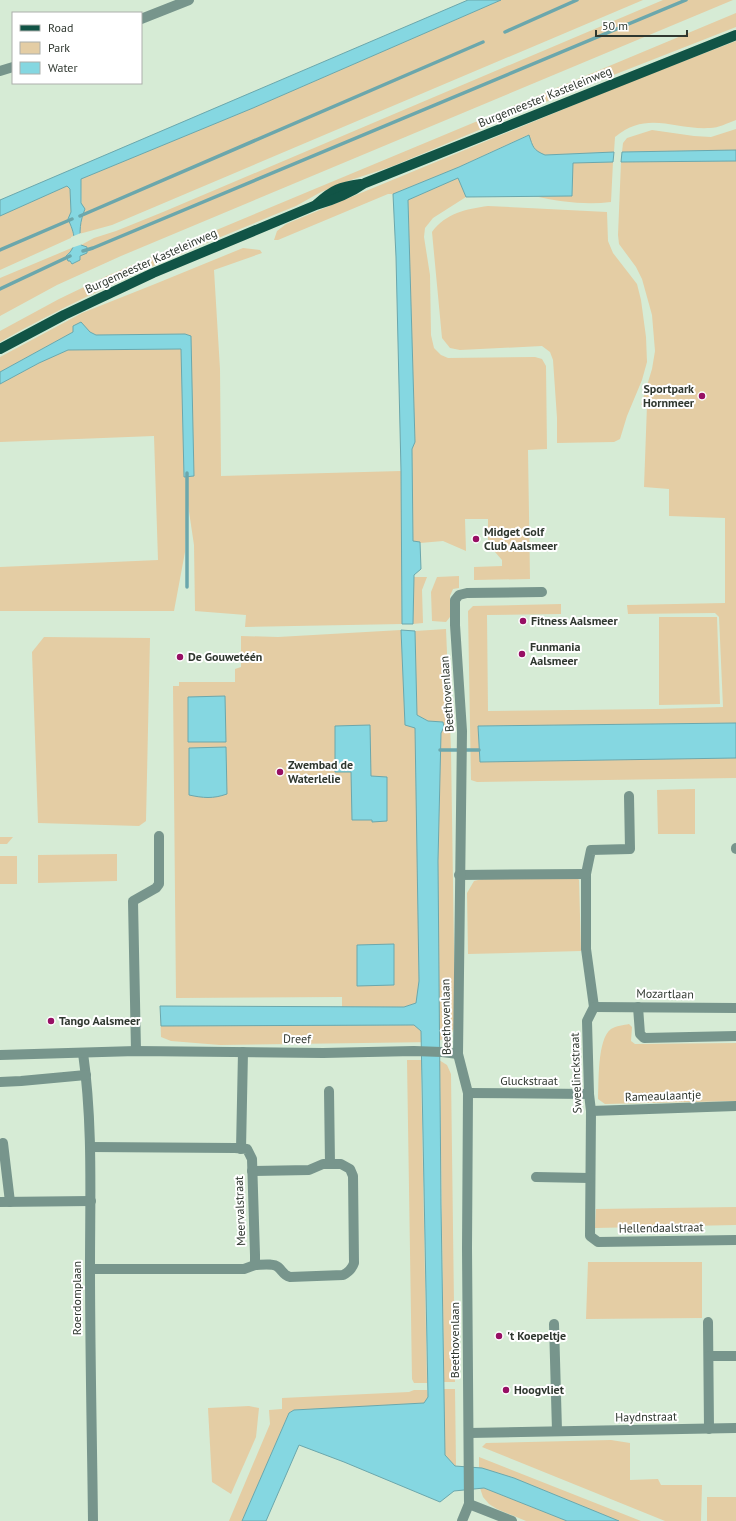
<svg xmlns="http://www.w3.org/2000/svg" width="736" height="1521" font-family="'PT Sans',sans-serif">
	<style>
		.green { fill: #e4cda4 }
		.water { fill: #85d7e1; stroke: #6ba7ac }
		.pier { fill: #d6ebd5 }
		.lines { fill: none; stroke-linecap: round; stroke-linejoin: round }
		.stream { stroke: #6ba7ac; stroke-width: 3.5 }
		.minor { stroke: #77958c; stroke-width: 10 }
		.major { stroke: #115446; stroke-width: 10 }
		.poi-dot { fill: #970f64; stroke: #fff; stroke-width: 1.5 }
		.labels { text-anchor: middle; stroke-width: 4; stroke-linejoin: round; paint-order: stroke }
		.street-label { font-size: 12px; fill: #2f372f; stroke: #fff }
		.poi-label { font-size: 12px; font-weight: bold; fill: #2f372f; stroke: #fff; text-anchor: start }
	</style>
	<rect width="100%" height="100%" fill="#d6ebd5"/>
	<g class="green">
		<polygon points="501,0 643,0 112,225 79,234 82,218 81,179 253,108"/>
		<polygon points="663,0 733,0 121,256 57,285 0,316 0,278 74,247 72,251 66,256 72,264 80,260 80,256 87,247 81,245 94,238 116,231 163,212"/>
		<path d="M 736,13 L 736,27 L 565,94 L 393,166 L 348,181 L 321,192 L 296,206 C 196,247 95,288 0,342 L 0,331 L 59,299 L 111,274 Z"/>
		<path d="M 736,41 L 736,120 C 728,123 718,128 710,128 C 673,130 648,110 615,137 L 614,152 L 545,155 C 532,150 533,147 528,135 L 459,167 L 393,194 L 388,194 L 278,240 L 274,240 L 277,231 L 286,224 L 622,85 Z"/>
		<polygon points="736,129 736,150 622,152 623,143 627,138 652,130 694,136 711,137"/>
		<polygon points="736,161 736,723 478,726 480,762 736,758 736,778 477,782 471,780 468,611 473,606 561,604 561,614 487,615 488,711 656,709 723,707 719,617 715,613 628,614 627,605 725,603 725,518 669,516 669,489 644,487 647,405 641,405 652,369 655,351 652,315 642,279 636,267 619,244 618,235 621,162"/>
		<path d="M 613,162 L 611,202 C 586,205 560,202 534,196 L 572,196 L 573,163 Z"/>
		<polygon points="458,178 466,197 433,218 425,228 424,237 430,275 431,335 434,348 441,355 448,358 535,357 542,359 546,366 547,449 528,450 530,579 474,580 474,567 502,566 502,560 488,544 488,519 465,519 466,551 443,541 420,543 420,542 413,542 412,449 415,442 408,200"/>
		<polygon points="67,186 70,189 71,212 68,219 73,229 73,237 0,270 0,216"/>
		<path d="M 488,206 L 607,212 L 608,241 L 613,253 L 637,284 L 641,300 L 646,337 L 647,362 L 642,380 L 627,416 L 620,439 L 614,442 L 557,443 L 557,418 L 553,360 L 550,352 L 542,346 L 460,350 L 450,348 L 442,338 L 432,232 C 446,213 466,209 488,206 Z"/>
		<polygon points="243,248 260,250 262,253 214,270 220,369 221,476 401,471 402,624 245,627 246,615 195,611 194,545 187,498 185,552 174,611 0,611 0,567 158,560 154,436 0,442 0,384 39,363 68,350 181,349 184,476 194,476 191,336 185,334 96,335 90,332 81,323 73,326 73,332 0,372 0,357 82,313 155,284"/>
		<polygon points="459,576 459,588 453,589 450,596 450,617 446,622 432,621 431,592 437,577"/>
		<polygon points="414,577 427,577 422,590 423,623 413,624"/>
		<polygon points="659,617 717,617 720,704 659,705"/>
		<path d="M 446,629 L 451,750 L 455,1016 C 454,1033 453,1036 436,1042 L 220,1045 L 171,1041 L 161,1037 L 160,1006 L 161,1025 L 415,1025 L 421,1031 L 438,861 L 441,732 L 444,727 L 443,722 L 428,721 L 417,715 L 415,631 Z"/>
		<polygon points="401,630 405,725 415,728 419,981 418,998 416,1003 404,1007 342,1007 342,997 176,998 173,686 179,686 179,682 235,682 235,669 241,667 241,636 278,637"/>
		<polygon points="44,637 150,638 146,821 139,826 38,823 32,652"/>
		<polygon points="695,789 695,834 658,834 657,790"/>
		<polygon points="0,837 13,837 7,844 0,844"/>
		<polygon points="117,854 117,881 38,883 38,855"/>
		<rect x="0" y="856" width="17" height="28"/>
		<polygon points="576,876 579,880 581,951 468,954 467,893 474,881 482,879"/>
		<path d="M 629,1024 L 632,1027 L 631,1041 L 635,1044 L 736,1043 L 736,1101 L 605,1104 L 598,1099 C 599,1083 597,1039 611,1029 C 616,1026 624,1025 629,1024 Z"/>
		<polygon points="407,1060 439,1060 447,1065 451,1074 455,1382 444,1382 440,1070 421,1070 427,1383 414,1383 412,1379"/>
		<polygon points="736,1207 736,1225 595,1228 596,1209"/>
		<polygon points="588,1262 702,1262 702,1318 586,1319"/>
		<polygon points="444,1389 455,1389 456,1466 455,1466 445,1455"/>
		<polygon points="414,1390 427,1390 428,1397 424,1403 294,1410 289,1413 242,1521 229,1521 270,1424 269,1410 282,1409 282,1398 409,1392"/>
		<polygon points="249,1406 259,1408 256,1437 231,1494 212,1482 208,1408"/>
		<polygon points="611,1440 630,1443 630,1480 658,1479 661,1485 702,1485 701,1521 665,1521 482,1447 486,1443"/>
		<polygon points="479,1457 641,1521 619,1521 514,1478 479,1468"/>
		<polygon points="480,1488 484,1488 567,1521 526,1521 497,1509 489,1504 483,1497"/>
		<rect x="707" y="1497" width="29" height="24"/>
	</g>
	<g class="water">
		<path d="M 468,0 L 501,0 L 253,108 L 81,179 L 81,203 L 85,209 C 80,221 79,232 81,245 L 87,247 L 87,253 L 80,256 L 80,260 L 72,264 L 70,261 L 68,261 L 66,256 C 79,246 74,232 68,219 L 71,212 L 70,189 L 67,186 L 0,216 L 0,200 Z"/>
		<path d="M 529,135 C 533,147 533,150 545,155 L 614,152 L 613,162 L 573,163 L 572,196 L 466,197 L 458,178 L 408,200 L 415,442 L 412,449 L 413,541 L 420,542 L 421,569 L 414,575 L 414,577 L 413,624 L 402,624 L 401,471 L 396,257 L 393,194 L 459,167 Z"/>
		<polygon points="736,150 736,161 621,162 622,152"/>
		<polygon points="81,322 90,332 96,335 185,334 191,336 194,476 184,477 181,349 68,350 39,363 0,384 0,372 73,332 73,326"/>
		<polygon points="401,630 415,631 417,715 428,721 443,722 444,727 441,733 438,861 441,1205 445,1455 455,1466 482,1468 514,1478 619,1521 567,1521 484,1488 454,1491 440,1502 344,1462 299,1445 266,1521 242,1521 289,1413 294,1410 424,1403 428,1397 421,1031 414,1025 161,1026 160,1006 404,1007 416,1003 419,981 415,728 405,725"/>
		<polygon points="225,696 226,742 188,742 188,697"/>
		<polygon points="736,723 736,758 480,762 478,726"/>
		<polygon points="370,725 371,776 387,777 387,821 372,822 372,820 352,820 351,772 335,772 335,726"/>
		<path d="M 226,747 L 227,794 C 213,799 203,798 189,795 L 189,748 Z"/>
		<polygon points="394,944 394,985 357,986 357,945"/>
	</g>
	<polygon class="pier" points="81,233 83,244 71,248 71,237"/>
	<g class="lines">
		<g class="stream">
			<polyline points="505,32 577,0"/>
			<polyline points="80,216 483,42"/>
			<polyline points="0,250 72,219"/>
			<polyline points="83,251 93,248 686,0"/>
			<polyline points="0,289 70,256"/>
			<polyline points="187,473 187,587"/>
			<polyline points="440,750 479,750"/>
		</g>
		<g class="minor">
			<polyline points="141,19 189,0"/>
			<polyline points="0,71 13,67"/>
			<polyline points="629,796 630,849 591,850 586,874 586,949 594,1007 587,1021 589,1094 591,1111 590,1236 598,1242 736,1240"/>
			<polyline points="736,848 736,849"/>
			<polyline points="459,875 586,874"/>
			<polyline points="594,1007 736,1008"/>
			<polyline points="638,1007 640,1034 644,1038 736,1036"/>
			<polyline points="136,1051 133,901 156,888 159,884 159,836"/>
			<path d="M 83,1053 C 93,1124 90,1196 90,1267 C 90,1352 92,1436 93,1521"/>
			<polyline points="0,1055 136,1051 323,1053 414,1051 442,1052 458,1054"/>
			<polyline points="0,1082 21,1081 86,1075"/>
			<polyline points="329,1091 330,1164"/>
			<polyline points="468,1093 589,1094"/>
			<polyline points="591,1111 736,1106"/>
			<polyline points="3,1143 10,1202"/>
			<polyline points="241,1149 243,1052"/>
			<path d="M 252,1171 L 309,1170 L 323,1164 L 341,1164 L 350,1169 L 353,1176 L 354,1263 C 352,1269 349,1272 343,1275 L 290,1277 C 283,1275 283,1271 278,1267 C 273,1263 261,1265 255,1265"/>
			<polyline points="536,1177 590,1178"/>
			<polyline points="0,1202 91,1201"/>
			<polyline points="90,1269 244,1269 255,1265 255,1255 252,1159 247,1149 235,1148 90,1147"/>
			<polyline points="708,1322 709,1429"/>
			<polyline points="554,1324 557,1431"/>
			<polyline points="709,1356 736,1356"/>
			<polyline points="469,1433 736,1428"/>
			<polyline points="469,1504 512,1521"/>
			<polyline points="462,1521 469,1504 467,1248 468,1093 458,1054 462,731 455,625 455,600 459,595 467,593 542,592"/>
		</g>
		<g class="major">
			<path d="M 317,204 C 333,189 340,187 361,184"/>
			<path d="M 0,349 L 64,315 L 153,273 L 316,205 C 334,200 349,194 365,183 L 736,35"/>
		</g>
	</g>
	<g class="poi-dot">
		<circle cx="702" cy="396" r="4"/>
		<circle cx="476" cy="539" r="4"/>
		<circle cx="523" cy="621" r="4"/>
		<circle cx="522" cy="654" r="4"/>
		<circle cx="180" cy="657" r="4"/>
		<circle cx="280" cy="772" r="4"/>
		<circle cx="51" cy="1021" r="4"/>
		<circle cx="499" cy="1336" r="4"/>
		<circle cx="506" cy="1390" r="4"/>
	</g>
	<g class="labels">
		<g class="street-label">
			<text transform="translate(545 97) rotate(-22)" y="4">Burgemeester Kasteleinweg</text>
			<text transform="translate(151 261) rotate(-24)" y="4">Burgemeester Kasteleinweg</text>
			<text transform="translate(447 694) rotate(-94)" y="4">Beethovenlaan</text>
			<text transform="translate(665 994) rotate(1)" y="4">Mozartlaan</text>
			<text transform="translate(446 1017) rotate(-91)" y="4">Beethovenlaan</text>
			<text transform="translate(297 1039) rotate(1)" y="4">Dreef</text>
			<text transform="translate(576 1073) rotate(-92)" y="4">Sweelinckstraat</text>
			<text x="529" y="1085">Gluckstraat</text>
			<text transform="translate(663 1096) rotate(-2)" y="4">Rameaulaantje</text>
			<text transform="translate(240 1211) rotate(-92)" y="4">Meervalstraat</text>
			<text transform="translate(661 1228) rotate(-1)" y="4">Hellendaalstraat</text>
			<text transform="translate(77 1298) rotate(-90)" y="4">Roerdomplaan</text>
			<text transform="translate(455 1340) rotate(-90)" y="4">Beethovenlaan</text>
			<text transform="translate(646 1417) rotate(-1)" y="4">Haydnstraat</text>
		</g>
		<g class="poi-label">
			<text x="694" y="393" text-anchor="end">Sportpark<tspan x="694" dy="14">Hornmeer</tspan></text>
			<text x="484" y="536">Midget Golf<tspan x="484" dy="14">Club Aalsmeer</tspan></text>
			<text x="531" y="625">Fitness Aalsmeer</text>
			<text x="530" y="651">Funmania<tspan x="530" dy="14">Aalsmeer</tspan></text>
			<text x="188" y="661">De Gouwetéén</text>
			<text x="288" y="769">Zwembad de<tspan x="288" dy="14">Waterlelie</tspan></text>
			<text x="59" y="1025">Tango Aalsmeer</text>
			<text x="507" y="1340">'t Koepeltje</text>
			<text x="514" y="1394">Hoogvliet</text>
		</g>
	</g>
	<rect x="12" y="12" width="130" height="72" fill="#ffffff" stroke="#acafac"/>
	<rect x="20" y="25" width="20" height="6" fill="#115446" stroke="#acafac"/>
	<text x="48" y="32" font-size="12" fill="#2f372f">Road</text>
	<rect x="20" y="42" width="20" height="12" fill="#e4cda4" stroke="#acafac"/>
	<text x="48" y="52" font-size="12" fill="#2f372f">Park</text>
	<rect x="20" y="62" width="20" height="12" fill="#85d7e1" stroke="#acafac"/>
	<text x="48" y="72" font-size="12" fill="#2f372f">Water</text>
	<path d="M596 30v6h91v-6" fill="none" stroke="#2f372f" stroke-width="2"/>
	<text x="602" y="30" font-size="12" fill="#2f372f" stroke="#ffffff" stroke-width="3" paint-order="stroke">50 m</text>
</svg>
